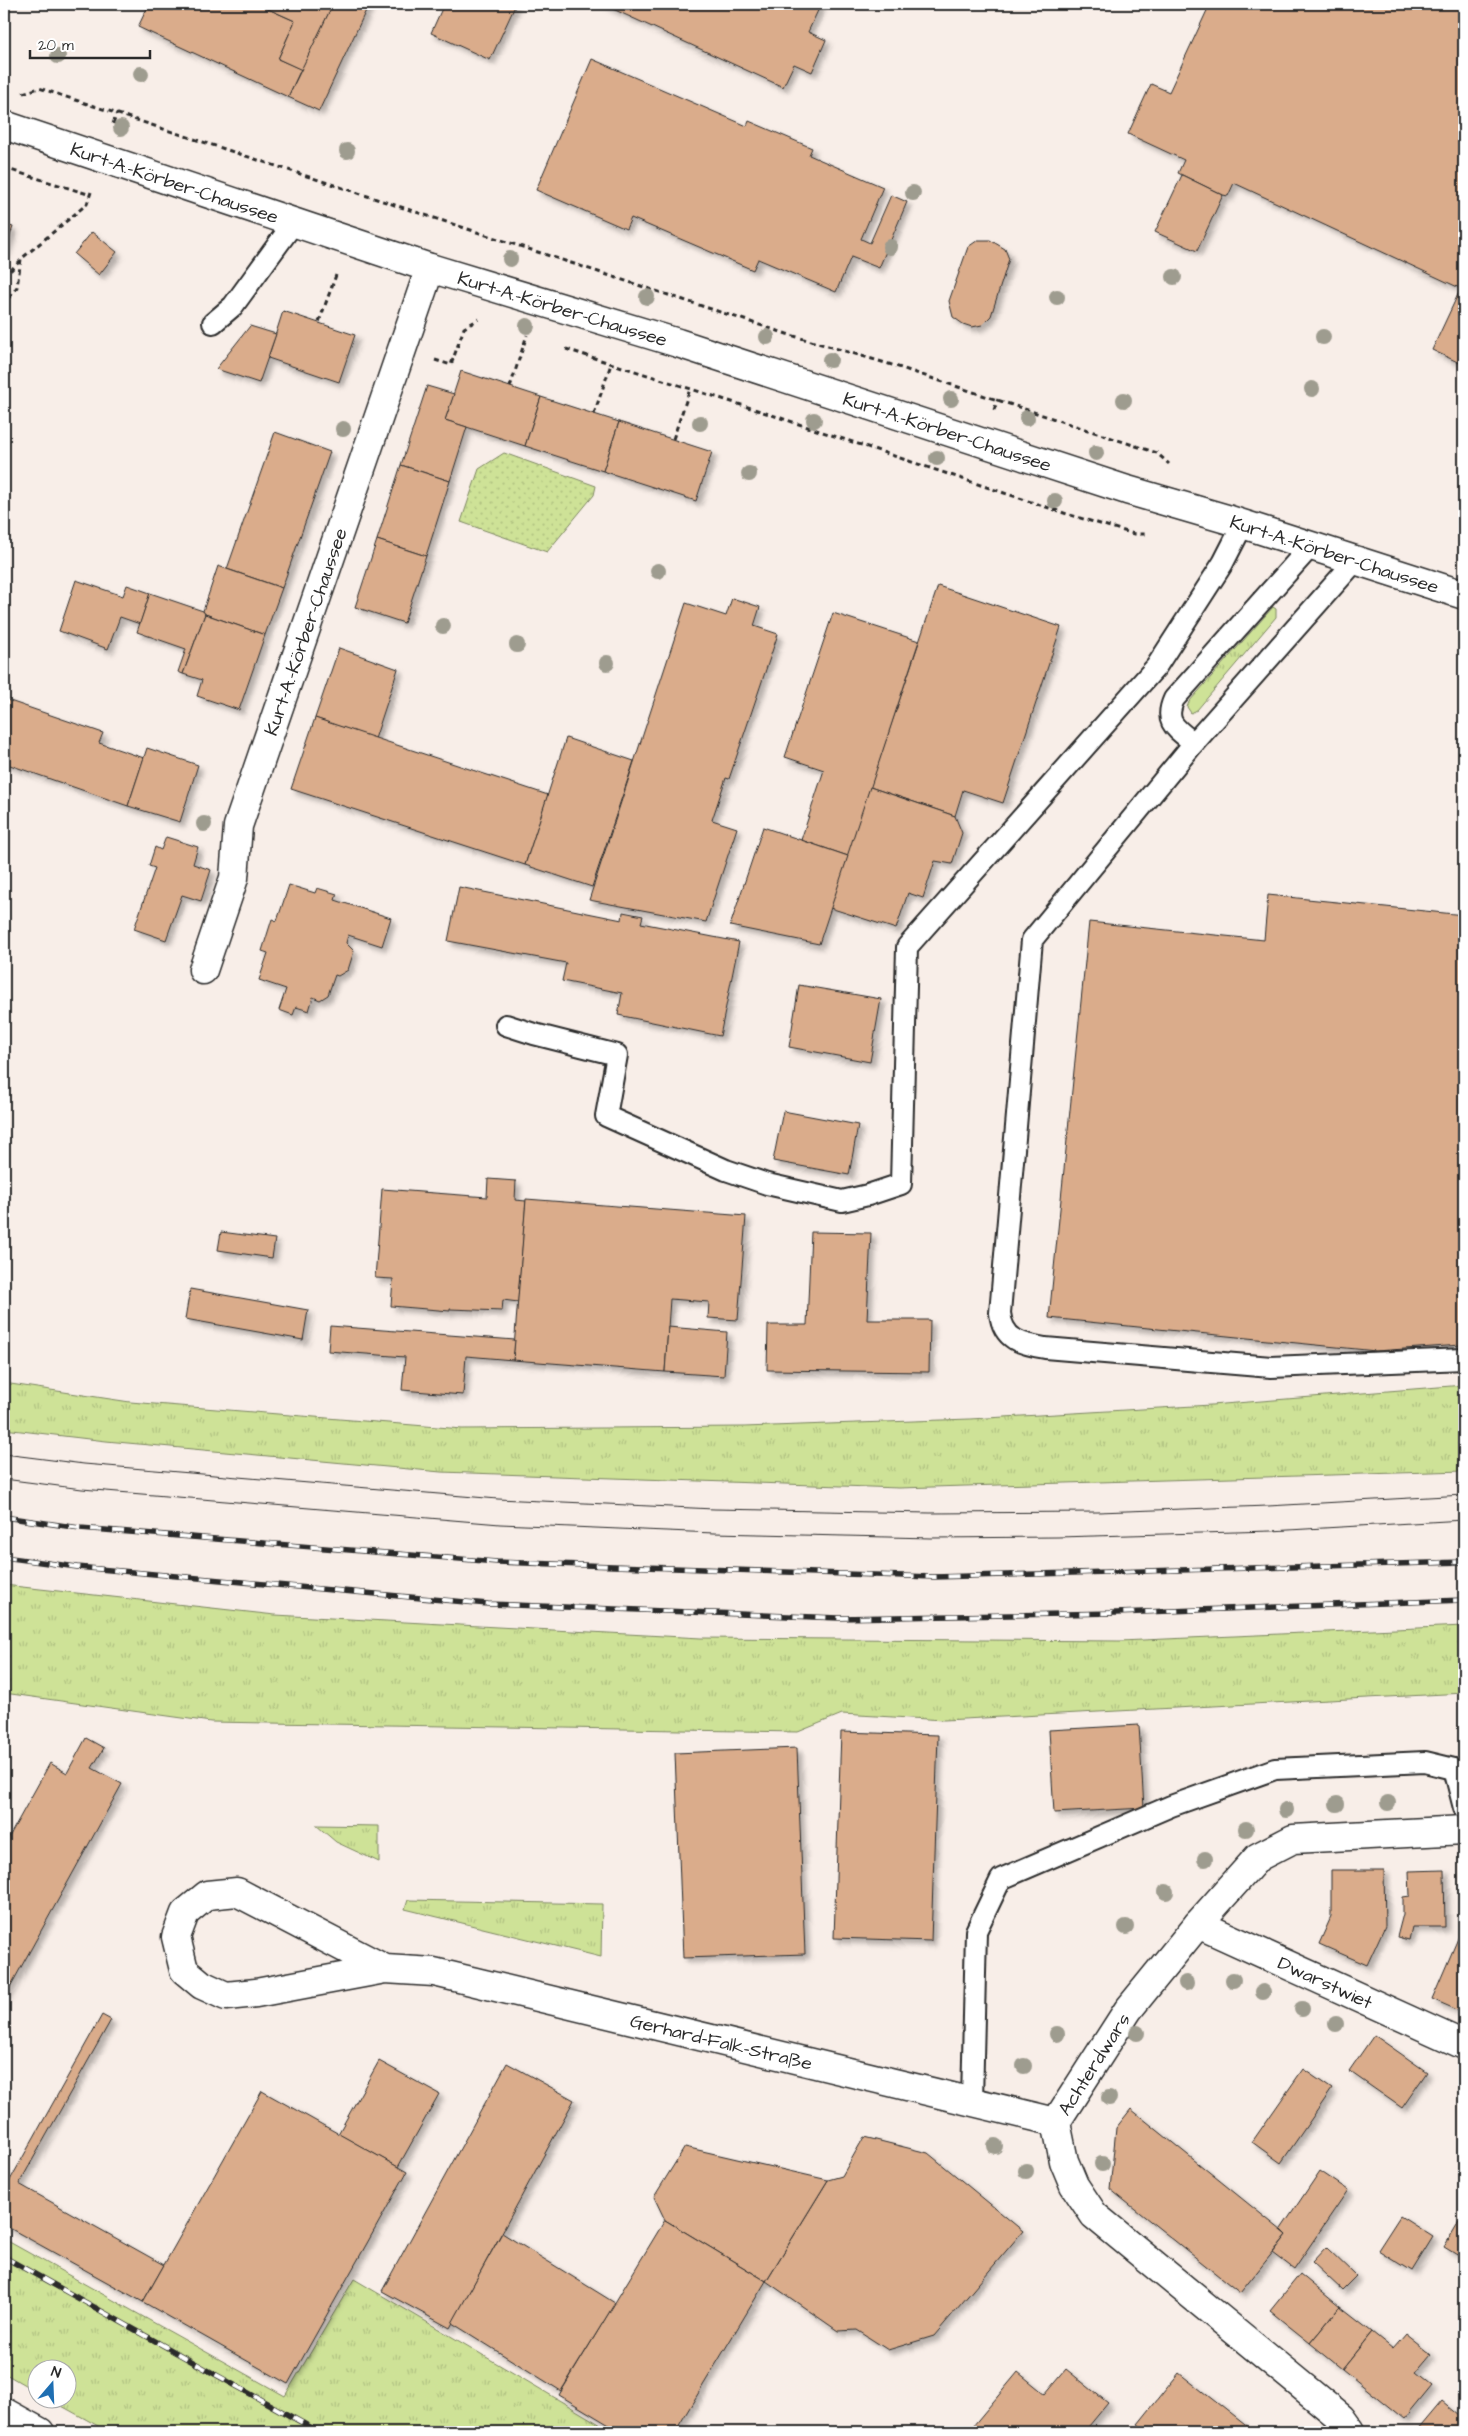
<svg xmlns="http://www.w3.org/2000/svg" width="1468" height="2436" font-family="'Architects Daughter',sans-serif">
	<style>
		.grass { fill: url(#grass-tufts); stroke: #7c8661 }
		.park { fill: url(#park-dots); stroke: #7c8661 }
		.building { fill: #daac8b; stroke: #2b2b2b; filter: url(#shadow) }
		.lines { fill: none; stroke-linecap: round; stroke-linejoin: round }
		.lane-casing { stroke: #2b2b2b; stroke-width: 24 }
		.street-casing { stroke: #2b2b2b; stroke-width: 31 }
		.secondary-casing { stroke: #2b2b2b; stroke-width: 31 }
		.path { stroke: #2b2b2b; stroke-width: 3; stroke-dasharray: 5 4; stroke-linecap: butt }
		.lane { stroke: #fff; stroke-width: 20 }
		.street { stroke: #fff; stroke-width: 28 }
		.secondary { stroke: #fff; stroke-width: 28 }
		.tram { stroke: #2b2b2b; stroke-width: 1 }
		.rail-casing { stroke: #2b2b2b; stroke-width: 5.5 }
		.rail { stroke: #fff; stroke-width: 4; stroke-dasharray: 11; stroke-linecap: butt }
		.tree { fill: #9e9c8f }
		.labels { text-anchor: middle; stroke-width: 4.5; stroke-linejoin: round; paint-order: stroke }
		.street-label { font-size: 19px; fill: #2b2b2b; stroke: #fff }
	</style>
	<defs>
		<pattern id="grass-tufts" width="24" height="20" patternUnits="userSpaceOnUse" patternTransform="scale(1.25)"><rect width="24" height="20" fill="#cee297"/><path d="M3 7l-1-3M5 7V3M7 7l1-3M15 17l-1-3M17 17v-4M19 17l1-3" fill="none" stroke="#b1c282"/></pattern>
		<pattern id="park-dots" width="8" height="8" patternUnits="userSpaceOnUse" patternTransform="scale(1.25)"><rect width="8" height="8" fill="#cee297"/><path d="M2 2h.1M6 6h.1" fill="none" stroke="#b1c282" stroke-width="1.8" stroke-linecap="round"/></pattern>
		<filter id="shadow"><feDropShadow dx="4.5" dy="4.5" stdDeviation="2.5" flood-color="#0004"/></filter>
	</defs>
	<rect width="100%" height="100%" fill="#f8eee8"/>
	<filter id="ink" filterUnits="userSpaceOnUse"><feTurbulence type="fractalNoise" baseFrequency=".02" numOctaves="2"/><feDisplacementMap in="SourceGraphic" scale="10" xChannelSelector="R" yChannelSelector="G"/><feConvolveMatrix kernelMatrix="1 2 1 2 8 2 1 2 1" color-interpolation-filters="sRGB"/></filter>
	<g filter="url(#ink)">
		<g class="grass">
			<polygon points="1273,607 1276,609 1276,617 1197,710 1191,713 1187,707 1189,702"/>
			<polygon points="4,1383 130,1402 462,1429 744,1427 970,1419 1211,1405 1464,1385 1464,1471 899,1488 441,1472 106,1441 4,1429"/>
			<polygon points="4,1585 275,1615 701,1638 1120,1641 1464,1626 1464,1693 944,1720 842,1714 798,1732 211,1722 4,1693"/>
			<polygon points="316,1825 379,1826 379,1862 336,1842"/>
			<polygon points="408,1900 602,1904 601,1957 405,1909"/>
			<polygon points="4,2239 285,2396 354,2279 613,2432 109,2432 49,2399 68,2398 68,2368 38,2368 37,2392 4,2373"/>
		</g>
		<polygon class="park" points="504,453 596,486 594,495 547,552 461,522 479,469"/>
		<g class="building">
			<polygon points="149,4 257,4 295,21 278,59 301,69 288,97 138,27"/>
			<polygon points="257,4 333,4 302,70 278,59 295,21"/>
			<polygon points="333,4 369,4 319,111 288,97"/>
			<polygon points="444,4 516,4 490,60 431,33"/>
			<polygon points="602,4 821,4 808,32 826,40 812,72 794,64 783,87"/>
			<polygon points="1210,4 1464,4 1464,290 1234,183 1228,196 1223,195 1178,173 1184,160 1128,134 1151,84 1169,92"/>
			<polygon points="592,59 747,126 749,121 812,148 809,155 883,187 861,239 870,243 891,195 907,202 879,268 851,257 836,292 758,259 753,270 631,218 626,229 536,190"/>
			<polygon points="1182,175 1223,195 1197,251 1155,232"/>
			<polygon points="4,224 13,227 4,254"/>
			<polygon points="92,232 117,252 99,275 74,254"/>
			<polygon points="978,240 990,240 1005,249 1009,259 991,316 982,325 972,327 963,324 953,317 949,301 968,247"/>
			<polygon points="1461,288 1464,290 1464,365 1432,350"/>
			<polygon points="283,311 355,335 339,382 268,358"/>
			<polygon points="250,326 276,334 259,383 216,369"/>
			<polygon points="461,371 541,397 525,446 445,420"/>
			<polygon points="427,386 454,394 445,420 467,427 450,481 401,465"/>
			<polygon points="541,397 619,422 603,471 525,446"/>
			<polygon points="619,422 712,452 696,501 603,471"/>
			<polygon points="275,432 330,452 282,588 227,569"/>
			<polygon points="401,465 450,481 426,556 377,540"/>
			<polygon points="377,540 426,556 404,623 355,607"/>
			<polygon points="218,566 282,588 265,635 205,614 203,611"/>
			<polygon points="76,580 123,596 127,585 150,593 140,624 120,617 108,649 59,631"/>
			<polygon points="938,586 1061,627 1003,803 963,790 955,816 870,787"/>
			<polygon points="150,593 203,611 205,614 183,674 178,672 186,649 137,632"/>
			<polygon points="732,598 760,607 754,626 778,634 729,779 726,778 712,820 737,828 706,922 589,900 686,603 726,616"/>
			<polygon points="833,613 919,641 848,856 801,840 824,770 785,757"/>
			<polygon points="205,614 265,635 239,710 197,696 202,680 183,674"/>
			<polygon points="339,648 398,669 375,739 315,718"/>
			<polygon points="4,699 103,733 99,743 144,758 128,806 4,763"/>
			<polygon points="315,718 548,795 525,865 291,789"/>
			<polygon points="566,738 634,761 592,887 525,865"/>
			<polygon points="147,748 198,765 180,822 128,806"/>
			<polygon points="870,787 955,816 962,833 952,864 935,861 923,898 908,893 896,929 830,908"/>
			<polygon points="763,827 848,856 819,944 730,926"/>
			<polygon points="166,837 198,847 193,864 211,870 201,901 182,895 166,940 134,929 155,868 149,866 155,847 161,850"/>
			<polygon points="289,885 315,893 317,888 337,894 335,900 391,918 382,946 348,935 346,943 354,951 348,970 338,976 335,975 328,995 320,1000 313,997 309,1011 296,1007 293,1015 279,1010 286,989 259,980 268,953 262,951 272,919 277,921"/>
			<polygon points="459,887 622,920 623,912 643,916 641,923 739,942 720,1036 618,1015 622,993 562,981 566,963 448,941"/>
			<polygon points="1268,895 1464,915 1464,1317 1461,1345 1376,1351 1049,1318 1089,922 1264,940"/>
			<polygon points="799,985 881,999 870,1062 789,1047"/>
			<polygon points="783,1111 858,1125 849,1175 773,1161"/>
			<polygon points="488,1179 516,1181 515,1200 526,1201 518,1302 503,1300 502,1311 450,1309 450,1311 391,1306 393,1279 375,1278 382,1189 487,1197"/>
			<polygon points="526,1199 746,1216 738,1320 708,1318 709,1302 670,1299 665,1372 513,1360"/>
			<polygon points="221,1232 275,1239 272,1258 218,1250"/>
			<polygon points="811,1232 871,1233 867,1320 930,1320 929,1372 767,1370 768,1325 807,1325"/>
			<polygon points="190,1289 308,1310 303,1340 185,1319"/>
			<polygon points="330,1326 515,1340 513,1360 466,1356 463,1395 402,1390 405,1357 328,1351"/>
			<polygon points="668,1327 727,1332 724,1376 665,1372"/>
			<polygon points="1139,1725 1144,1808 1054,1813 1049,1730"/>
			<polygon points="841,1732 938,1735 931,1941 834,1938"/>
			<polygon points="86,1738 104,1748 92,1768 122,1784 4,1998 4,1846 50,1763 67,1773"/>
			<polygon points="797,1748 805,1954 683,1958 675,1753"/>
			<polygon points="1331,1870 1384,1870 1385,1926 1367,1965 1319,1944 1331,1917"/>
			<polygon points="1444,1870 1445,1927 1412,1927 1409,1940 1397,1937 1403,1914 1403,1897 1410,1896 1409,1871"/>
			<polygon points="1459,1936 1464,1939 1464,2013 1432,1999"/>
			<polygon points="102,2015 111,2020 19,2184 164,2265 143,2302 4,2225 4,2191"/>
			<polygon points="1374,2035 1427,2072 1402,2108 1349,2071"/>
			<polygon points="379,2061 439,2094 398,2167 338,2134"/>
			<polygon points="507,2063 574,2100 450,2328 382,2291"/>
			<polygon points="1303,2069 1332,2089 1281,2163 1252,2142"/>
			<polygon points="262,2091 407,2172 288,2384 143,2302"/>
			<polygon points="1131,2109 1287,2235 1240,2293 1110,2189 1116,2128"/>
			<polygon points="864,2137 928,2153 1023,2231 934,2336 888,2350 857,2330 838,2331 766,2281 828,2180 842,2176"/>
			<polygon points="685,2147 828,2180 766,2281 665,2220 654,2197"/>
			<polygon points="1320,2171 1348,2190 1294,2269 1273,2253 1287,2235 1281,2229"/>
			<polygon points="1464,2213 1464,2259 1444,2247"/>
			<polygon points="1400,2216 1433,2237 1412,2271 1378,2250"/>
			<polygon points="665,2220 766,2281 675,2432 621,2432 559,2395"/>
			<polygon points="502,2233 615,2303 561,2391 452,2323"/>
			<polygon points="1326,2247 1356,2276 1342,2290 1312,2262"/>
			<polygon points="1300,2274 1340,2307 1310,2343 1270,2311"/>
			<polygon points="1340,2307 1372,2332 1342,2369 1310,2343"/>
			<polygon points="1372,2332 1393,2349 1406,2334 1431,2354 1415,2373 1431,2386 1404,2419 1342,2369"/>
			<polygon points="1066,2369 1108,2403 1084,2432 968,2432 1018,2372 1045,2394"/>
			<polygon points="1179,2373 1254,2432 1148,2432 1138,2424"/>
			<polygon points="1442,2401 1464,2419 1464,2432 1416,2432"/>
		</g>
		<g class="lines">
			<defs>
				<g id="lane">
					<polyline points="213,323 233,306 295,221"/>
					<path d="M 1356,560 L 1194,743 L 1032,940 L 1000,1313 C 1003,1340 1021,1344 1045,1348 L 1271,1367 L 1464,1359"/>
					<path d="M 1194,743 C 1177,729 1163,723 1174,699 L 1311,546"/>
					<polyline points="506,1025 534,1034 617,1055 606,1116 726,1170 767,1184 842,1201 868,1195 901,1184 907,947 1156,667 1223,563 1243,524"/>
					<polyline points="972,2101 976,1931 1001,1879 1171,1806 1275,1769 1425,1762 1454,1769 1464,1808"/>
				</g>
				<g id="street">
					<path id="s1" d="M 203,970 L 234,878 L 238,826 L 430,268"/>
					<path id="s2" d="M 1198,1924 L 1464,2045"/>
					<path id="s3" d="M 385,1969 L 256,1993 L 226,1996 L 202,1985 L 184,1970 L 176,1937 L 185,1913 L 207,1895 L 237,1892 L 385,1969 L 434,1972 L 1056,2122"/>
					<polyline points="4,2412 40,2432"/>
					<path id="s4" d="M 1351,2432 L 1341,2418 L 1094,2215 L 1074,2185 L 1064,2161 L 1056,2122 L 1128,2010 L 1198,1924 L 1258,1857 L 1293,1839 L 1464,1830"/>
				</g>
				<g id="secondary">
					<path id="s5" d="M 4,125 L 430,268 L 678,343 L 1127,490 L 1230,520 L 1464,595"/>
				</g>
			</defs>
			<use href="#lane" class="lane-casing"/>
			<use href="#street" class="street-casing"/>
			<use href="#secondary" class="secondary-casing"/>
			<g class="path">
				<polyline points="23,93 39,88 787,334 889,364 1157,453 1169,464"/>
				<polyline points="113,124 117,113"/>
				<polyline points="4,168 91,195"/>
				<polyline points="4,277 21,260"/>
				<polyline points="4,305 17,287 21,259 87,204 91,192"/>
				<polyline points="319,322 336,275"/>
				<polyline points="566,349 757,410 1070,515 1134,534 1145,534"/>
				<polyline points="435,360 451,365 464,328 479,319"/>
				<polyline points="510,387 527,335"/>
				<polyline points="994,410 998,399"/>
				<polyline points="594,414 611,364"/>
				<polyline points="673,439 690,389"/>
			</g>
			<use href="#lane" class="lane"/>
			<use href="#street" class="street"/>
			<use href="#secondary" class="secondary"/>
			<g class="tram">
				<polyline points="4,1454 84,1464 498,1499 714,1509 930,1513 1098,1512 1268,1506 1464,1495"/>
				<polyline points="4,1479 82,1489 500,1524 714,1533 931,1538 1058,1537 1271,1531 1464,1520"/>
			</g>
			<defs>
				<g id="rail">
					<polyline points="4,1517 80,1528 497,1562 934,1577 1464,1562"/>
					<polyline points="4,1557 77,1567 488,1604 839,1618 1116,1613 1464,1600"/>
					<polyline points="4,2257 319,2432"/>
				</g>
			</defs>
			<use href="#rail" class="rail-casing"/>
			<use href="#rail" class="rail"/>
		</g>
		<g class="tree">
			<circle cx="58" cy="56" r="8"/>
			<circle cx="141" cy="74" r="8"/>
			<circle cx="121" cy="128" r="8"/>
			<circle cx="347" cy="151" r="8"/>
			<circle cx="913" cy="193" r="8"/>
			<circle cx="890" cy="247" r="8"/>
			<circle cx="510" cy="259" r="8"/>
			<circle cx="1174" cy="277" r="8"/>
			<circle cx="647" cy="297" r="8"/>
			<circle cx="1057" cy="297" r="8"/>
			<circle cx="527" cy="326" r="8"/>
			<circle cx="767" cy="337" r="8"/>
			<circle cx="1323" cy="337" r="8"/>
			<circle cx="830" cy="360" r="8"/>
			<circle cx="1312" cy="389" r="8"/>
			<circle cx="951" cy="399" r="8"/>
			<circle cx="1124" cy="400" r="8"/>
			<circle cx="1027" cy="418" r="8"/>
			<circle cx="814" cy="420" r="8"/>
			<circle cx="700" cy="423" r="8"/>
			<circle cx="343" cy="429" r="8"/>
			<circle cx="1096" cy="453" r="8"/>
			<circle cx="937" cy="458" r="8"/>
			<circle cx="749" cy="474" r="8"/>
			<circle cx="1055" cy="501" r="8"/>
			<circle cx="658" cy="571" r="8"/>
			<circle cx="443" cy="626" r="8"/>
			<circle cx="517" cy="645" r="8"/>
			<circle cx="607" cy="663" r="8"/>
			<circle cx="204" cy="824" r="8"/>
			<circle cx="1388" cy="1803" r="8"/>
			<circle cx="1337" cy="1804" r="8"/>
			<circle cx="1286" cy="1810" r="8"/>
			<circle cx="1246" cy="1829" r="8"/>
			<circle cx="1205" cy="1859" r="8"/>
			<circle cx="1166" cy="1892" r="8"/>
			<circle cx="1126" cy="1927" r="8"/>
			<circle cx="1233" cy="1980" r="8"/>
			<circle cx="1186" cy="1983" r="8"/>
			<circle cx="1263" cy="1992" r="8"/>
			<circle cx="1302" cy="2009" r="8"/>
			<circle cx="1336" cy="2024" r="8"/>
			<circle cx="1137" cy="2033" r="8"/>
			<circle cx="1057" cy="2034" r="8"/>
			<circle cx="1024" cy="2066" r="8"/>
			<circle cx="1109" cy="2098" r="8"/>
			<circle cx="995" cy="2146" r="8"/>
			<circle cx="1102" cy="2164" r="8"/>
			<circle cx="1026" cy="2171" r="8"/>
		</g>
	</g>
	<g class="labels">
		<g class="street-label">
			<text dy="7" stroke="none"><textPath href="#s5" startOffset="180">Kurt-A.-Körber-Chaussee</textPath></text>
			<text dy="7" stroke="none"><textPath href="#s5" startOffset="588">Kurt-A.-Körber-Chaussee</textPath></text>
			<text dy="7" stroke="none"><textPath href="#s5" startOffset="992">Kurt-A.-Körber-Chaussee</textPath></text>
			<text dy="7" stroke="none"><textPath href="#s5" startOffset="1398">Kurt-A.-Körber-Chaussee</textPath></text>
			<text dy="7" stroke="none"><textPath href="#s1" startOffset="355">Kurt-A.-Körber-Chaussee</textPath></text>
			<text dy="7" stroke="none"><textPath href="#s2" startOffset="140">Dwarstwiet</textPath></text>
			<text dy="7" stroke="none"><textPath href="#s3" startOffset="841">Gerhard-Falk-Straße</textPath></text>
			<text dy="7" stroke="none"><textPath href="#s4" startOffset="508">Achterdwars</textPath></text>
		</g>
	</g>
	<rect width="1468" height="2436" fill="none" stroke="#fff" stroke-width="20"/>
	<rect x="10" y="10" width="1448" height="2416" fill="none" stroke="#2b2b2b" stroke-width="2" filter="url(#ink)"/>
	<g transform="translate(52 2384) rotate(19)"><circle r="24" fill="#ffffff" stroke="#aaaaaa"/>
	<path d="M0-4L9 19L0 12L-9 19Z" fill="#1f6fb2"/>
	<text y="-8" font-size="14" font-weight="bold" text-anchor="middle" fill="#2b2b2b">N</text>
	</g>
	<path d="M30 50v8h120v-8" fill="none" stroke="#2b2b2b" stroke-width="2.5"/>
	<text x="38" y="50" font-size="15" fill="#2b2b2b" stroke="#ffffff" stroke-width="4" paint-order="stroke">20 m</text>
</svg>
